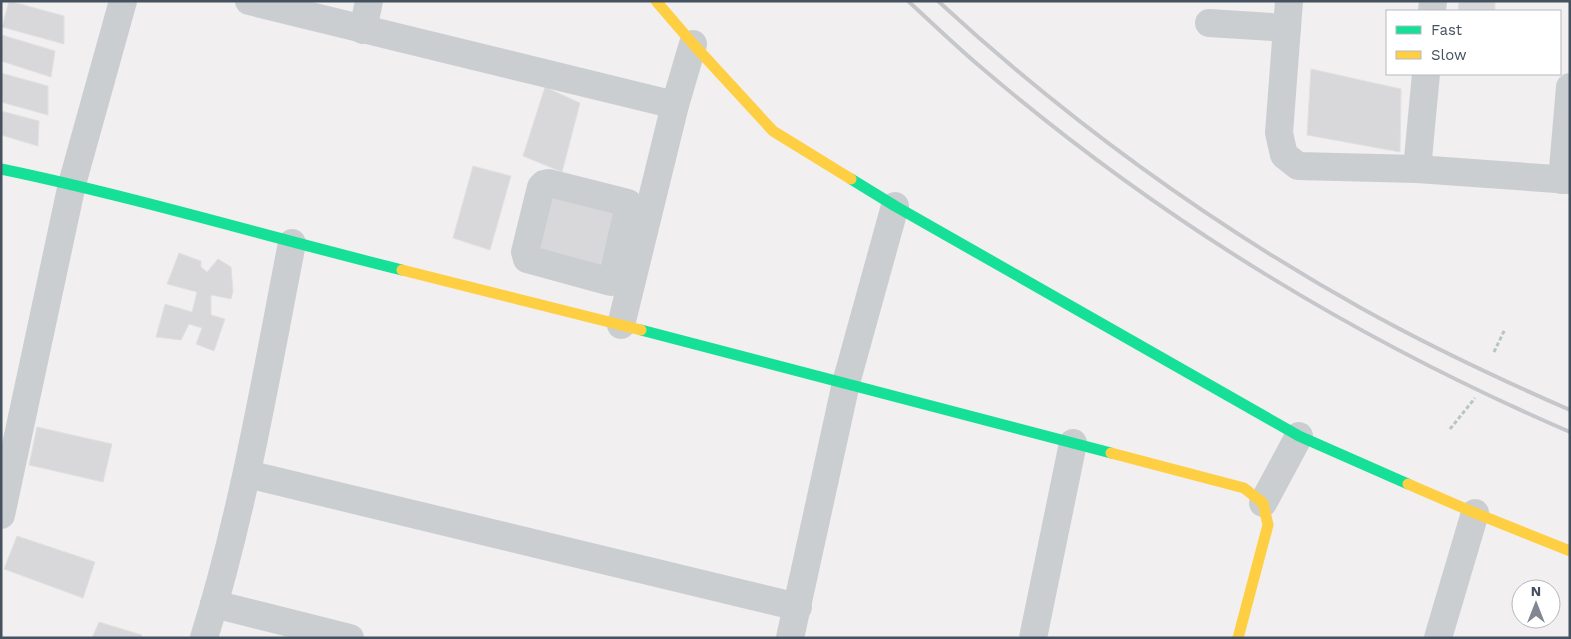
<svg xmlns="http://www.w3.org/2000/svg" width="1571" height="639" font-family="'Work Sans',sans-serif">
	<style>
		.building { fill: #d8d7d9; stroke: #e2e1e2 }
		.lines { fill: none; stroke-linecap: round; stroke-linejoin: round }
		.path { stroke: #b8c5c2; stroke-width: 3; stroke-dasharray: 4 2.5; stroke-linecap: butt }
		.street { stroke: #cbced1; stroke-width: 28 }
		.fast { stroke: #16e098; stroke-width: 11 }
		.slow { stroke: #ffcf43; stroke-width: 11 }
		.rail { stroke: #c5c7ca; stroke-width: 4 }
	</style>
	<rect width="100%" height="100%" fill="#f1efef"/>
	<g class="building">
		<polygon points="9,1 64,16 64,44 2,27"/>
		<polygon points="1459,1 1495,2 1495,11 1458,11"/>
		<polygon points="2,35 55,51 51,77 1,61"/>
		<polygon points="1311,69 1401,89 1400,152 1307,135"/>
		<polygon points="1,73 48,86 48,115 1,102"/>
		<polygon points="545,87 580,103 562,172 523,156"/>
		<polygon points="1,111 39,121 38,146 1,135"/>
		<polygon points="473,166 511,176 490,250 453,238"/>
		<polygon points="548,189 618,202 599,270 532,254"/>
		<polygon points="179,253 201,261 201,267 207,272 218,259 231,267 233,291 231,299 211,295 211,315 225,319 214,351 196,344 202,328 189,324 181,340 156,337 165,304 192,312 197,292 167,284"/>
		<polygon points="37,427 112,444 103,482 29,465"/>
		<polygon points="17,536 95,562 83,598 4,569"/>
		<polygon points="99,622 142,635 141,638 92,638"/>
	</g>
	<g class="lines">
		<g class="path">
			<polyline points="1494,352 1505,329"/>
			<polyline points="1450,429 1475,398"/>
		</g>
		<g class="street">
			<polyline points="249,1 675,105"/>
			<polyline points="1289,1 1279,133 1284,155 1298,166 1417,169 1570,180"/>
			<polyline points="1432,11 1433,1"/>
			<polyline points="1209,23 1287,28"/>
			<polyline points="363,30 369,1"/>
			<polyline points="1417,169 1426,74"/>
			<polyline points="1562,180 1570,87"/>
			<polygon points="549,183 628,203 629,207 611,282 527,259 525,252 541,187 544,184"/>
			<polyline points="621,325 675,105 693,44"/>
			<polyline points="247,474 798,607"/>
			<polyline points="1263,503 1299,436"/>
			<polyline points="1,515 72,184 123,1"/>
			<polyline points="214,604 350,638"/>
			<path d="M 204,638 C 244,509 266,376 292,243"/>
			<polyline points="790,638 846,383 895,206"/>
			<polyline points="1033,638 1073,443"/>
			<polyline points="1438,638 1475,513"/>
		</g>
		<g class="fast">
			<path d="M 1,169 C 136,197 268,237 402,270"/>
			<polyline points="851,179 895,206 1299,436 1408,484"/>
			<polyline points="641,330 1111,453"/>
		</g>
		<g class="slow">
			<polyline points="656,1 693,44 773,131 851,179"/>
			<polyline points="402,270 641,330"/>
			<polyline points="1111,453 1244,488 1263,503 1268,525 1238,638"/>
			<polyline points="1408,484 1475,513 1570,551"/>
		</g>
		<g class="rail">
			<path d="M 908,1 C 931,22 953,43 976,63 C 1154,216 1354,339 1570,432"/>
			<path d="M 938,1 C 1066,119 1209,223 1361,308 C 1429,346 1499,379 1570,410"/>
		</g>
	</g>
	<rect width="1571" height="639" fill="none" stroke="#45515e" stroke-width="5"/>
	<rect x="1386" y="10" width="175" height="65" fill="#ffffff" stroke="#b5b9bf"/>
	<rect x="1396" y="26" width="25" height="8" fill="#16e098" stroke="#b5b9bf"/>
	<text x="1431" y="35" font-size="15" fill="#45515e">Fast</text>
	<rect x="1396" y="51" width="25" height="8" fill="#ffcf43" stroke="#b5b9bf"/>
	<text x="1431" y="60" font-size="15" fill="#45515e">Slow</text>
	<g transform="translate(1536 604)"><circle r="24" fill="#ffffff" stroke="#b5b9bf"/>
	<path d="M0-4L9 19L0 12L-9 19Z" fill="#818891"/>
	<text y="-8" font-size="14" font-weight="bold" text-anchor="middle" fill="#45515e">N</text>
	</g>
</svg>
